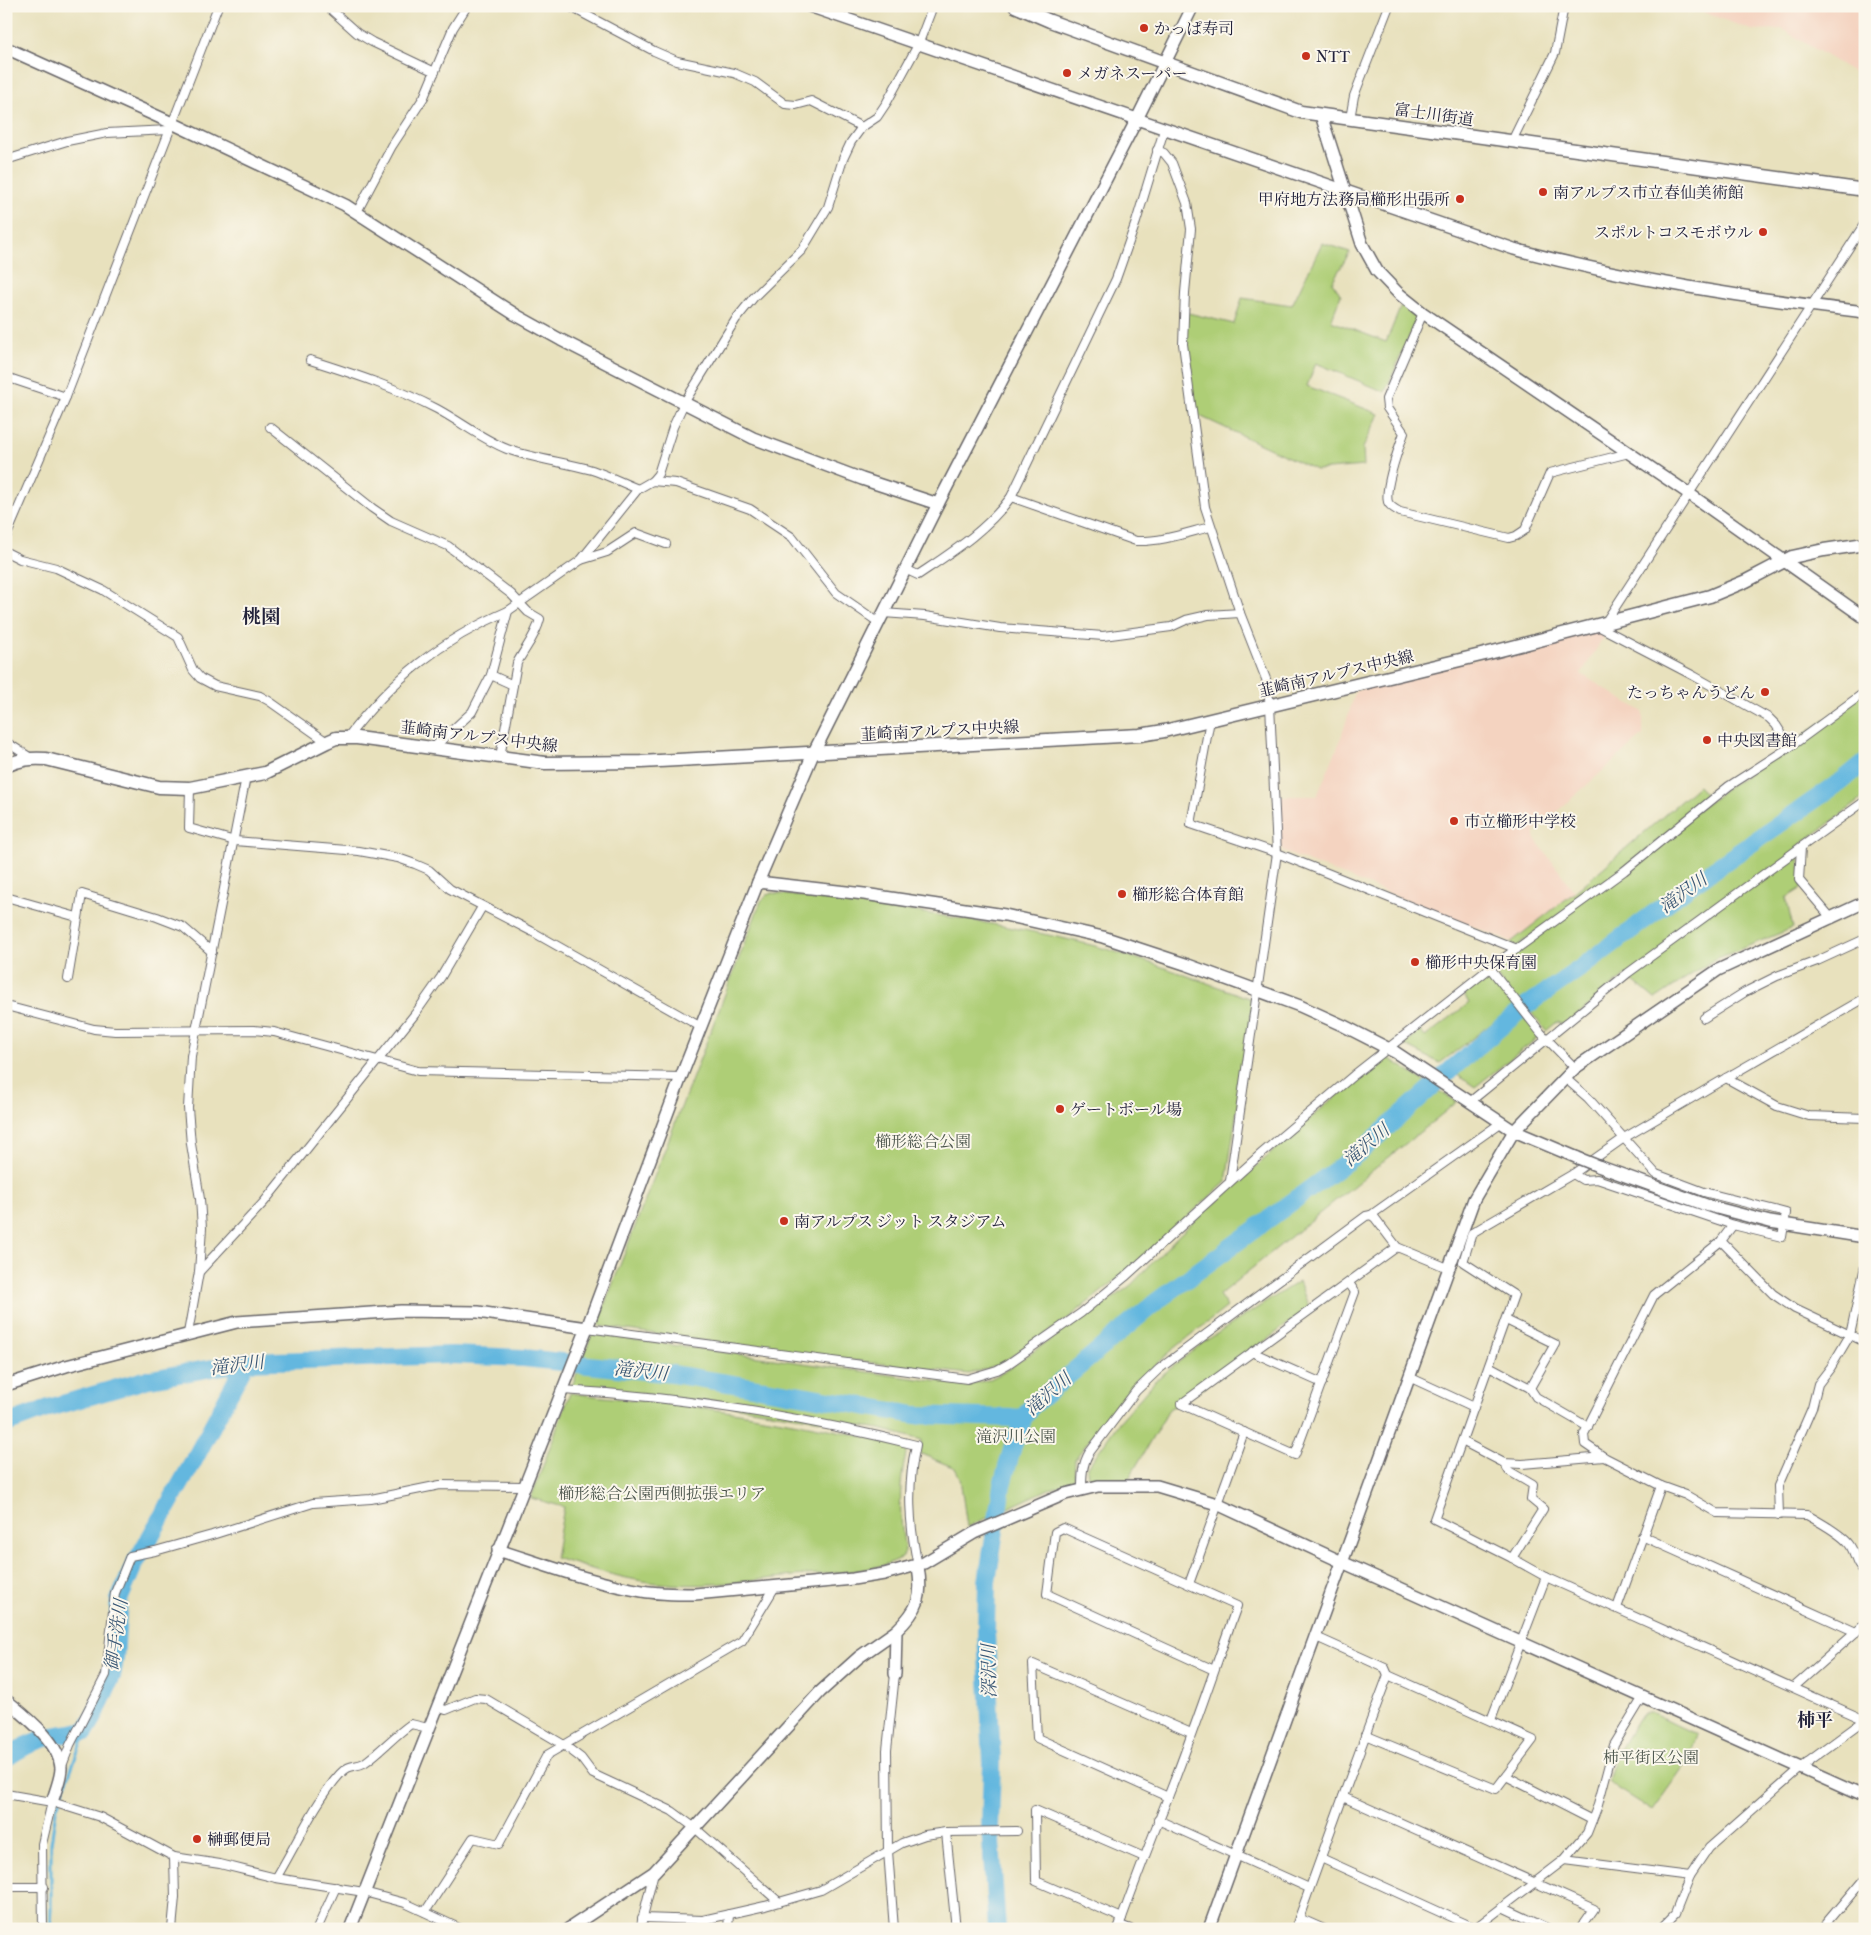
<svg xmlns="http://www.w3.org/2000/svg" width="1871" height="1935" font-family="'IM FELL French Canon','Noto Serif JP',serif">
	<style>
		.built { fill: #f4d3c0 }
		.green { fill: #aece76; stroke: #687858 }
		.lines { fill: none; stroke-linecap: round; stroke-linejoin: round }
		.stream { stroke: #63b7df; stroke-width: 3 }
		.river { stroke: #63b7df; stroke-width: 18 }
		.street-casing { stroke: #676568; stroke-width: 10 }
		.secondary-casing { stroke: #676568; stroke-width: 14 }
		.primary-casing { stroke: #676568; stroke-width: 15 }
		.street { stroke: #fff; stroke-width: 8 }
		.secondary { stroke: #fff; stroke-width: 11 }
		.primary { stroke: #fff; stroke-width: 12 }
		.secondary-bridge-casing { stroke: #676568; stroke-width: 14; stroke-linecap: butt }
		.secondary-bridge { stroke: #fff; stroke-width: 11 }
		.poi-dot { fill: #c8321e; stroke: #fbf7ec; stroke-width: 2 }
		.labels { text-anchor: middle; stroke-width: 4; stroke-linejoin: round; paint-order: stroke }
		.poi-label { font-size: 16px; fill: #22223b; stroke: #fbf7ec; text-anchor: start }
		.street-label { font-size: 16px; fill: #22223b; stroke: #fbf7ec }
		.park-label { font-size: 16px; fill: #4c564d; stroke: #fbf7ec }
		.water-label { font-size: 18px; font-style: italic; fill: #395674; stroke: #fbf7ec }
		.neighbourhood-label { font-size: 18px; font-weight: bold; fill: #22223b; stroke: #fbf7ec }
		.quarter-label { font-size: 19px; font-weight: bold; fill: #22223b; stroke: #fbf7ec }
	</style>
	<rect width="100%" height="100%" fill="#fbf7ec"/>
	<filter id="ink" filterUnits="userSpaceOnUse"><feTurbulence type="fractalNoise" baseFrequency=".02" numOctaves="2"/><feDisplacementMap in="SourceGraphic" scale="10" xChannelSelector="R" yChannelSelector="G"/><feConvolveMatrix kernelMatrix="1 2 1 2 8 2 1 2 1" color-interpolation-filters="sRGB"/></filter>
	<filter id="wash" filterUnits="userSpaceOnUse"><feTurbulence type="fractalNoise" baseFrequency=".0096" numOctaves="4" result="noise"/><feDisplacementMap in="SourceGraphic" scale="20" xChannelSelector="R" yChannelSelector="G"/><feGaussianBlur stdDeviation="1.12" result="paint"/><feColorMatrix in="noise" values="0 0 0 0 0 0 0 0 0 0 0 0 0 0 0 0 0 1.4 0 .05"/><feComposite in="paint" operator="in"/></filter>
	<g filter="url(#wash)">
		<rect width="100%" height="100%" fill="#e8e1bd"/>
		<g class="built">
			<polygon points="1687,6 1865,6 1865,79 1782,29 1751,30"/>
			<polygon points="1598,627 1607,632 1581,674 1643,712 1643,735 1535,831 1535,839 1575,892 1512,942 1284,852 1280,844 1279,796 1317,796 1339,744 1356,690"/>
		</g>
		<g class="green">
			<polygon points="1322,243 1350,252 1332,282 1341,295 1331,321 1386,342 1401,306 1418,316 1385,392 1316,363 1307,386 1379,414 1363,448 1364,466 1316,470 1191,412 1184,312 1234,324 1242,298 1292,305"/>
			<polygon points="1865,692 1865,762 1824,793 1699,880 1582,967 1540,996 1517,1002 1490,968 1726,789"/>
			<polygon points="1865,765 1865,797 1798,846 1802,888 1786,898 1793,928 1713,960 1655,999 1626,975 1565,1025 1557,1022 1546,1031 1530,1011 1795,816 1799,820 1806,810"/>
			<polygon points="1698,786 1710,799 1624,868 1516,946 1510,943 1575,892"/>
			<path d="M 773,893 C 881,907 989,919 1095,946 C 1147,960 1198,980 1249,998 L 1253,1002 L 1226,1182 L 1121,1276 L 1066,1320 L 997,1366 L 969,1374 L 782,1352 L 600,1326 L 598,1322 L 761,901 L 767,895 Z"/>
			<polygon points="1489,975 1515,1006 1440,1063 1404,1045 1420,1031 1425,1037 1469,1003 1464,995"/>
			<polygon points="1524,1016 1541,1035 1475,1087 1453,1072"/>
			<polygon points="1388,1058 1457,1102 1219,1295 1227,1307 1170,1352 1122,1397 1075,1459 1074,1481 1049,1489 967,1527 960,1478 955,1468 919,1453 922,1440 880,1429 687,1399 572,1386 592,1334 933,1381 971,1384 988,1380 1004,1372 1074,1323 1096,1311 1131,1285 1180,1234 1329,1102"/>
			<polygon points="1299,1281 1309,1308 1181,1404 1170,1408 1128,1480 1096,1481 1088,1476 1087,1469 1091,1462 1120,1421 1157,1379 1204,1342"/>
			<path d="M 570,1393 C 609,1398 648,1401 687,1406 C 762,1415 836,1429 908,1447 C 898,1481 899,1516 905,1550 C 904,1555 903,1557 899,1559 C 870,1573 826,1573 794,1576 C 753,1580 711,1587 669,1584 C 630,1582 593,1569 555,1558 L 564,1507 L 531,1498 Z"/>
			<path d="M 1649,1712 L 1697,1735 L 1689,1759 L 1652,1811 L 1619,1790 L 1608,1782 C 1614,1756 1627,1737 1641,1715 Z"/>
		</g>
		<g class="lines">
			<polyline class="stream" points="49,1929 51,1922 51,1843 56,1810 85,1732"/>
			<g class="river">
				<polyline points="6,1424 49,1408 145,1380 246,1362 451,1355 524,1358 672,1374 801,1395 915,1415 1013,1418 1024,1417"/>
				<path d="M 6,1758 C 34,1739 51,1734 85,1732 L 94,1717 L 112,1676 L 115,1659 L 119,1600 L 134,1565 L 192,1464 L 246,1362"/>
				<polyline points="997,1929 990,1827 992,1763 986,1632 987,1582 1002,1485 1013,1446 1024,1417 1031,1407 1157,1301 1360,1152 1455,1066 1522,1009 1582,967 1690,886 1843,780 1865,762"/>
			</g>
		</g>
	</g>
	<g filter="url(#ink)">
		<g class="lines">
			<defs>
				<g id="street">
					<polyline points="327,6 357,33 372,42 435,72"/>
					<polyline points="569,6 654,51 677,61 734,73 755,82 785,104 796,105 811,101 862,127"/>
					<polyline points="1350,119 1354,96 1389,6"/>
					<polyline points="1512,141 1555,53 1564,6"/>
					<polyline points="1157,150 1164,153 1172,163 1187,203 1191,229 1185,293 1183,344 1205,507 1240,613 1266,679 1270,705 1277,853 1230,1181"/>
					<polyline points="6,160 67,141 107,133 169,130"/>
					<polyline points="357,212 392,146 424,97 453,28 467,6"/>
					<path d="M 1423,313 L 1386,399 L 1387,408 L 1404,433 C 1399,447 1384,488 1388,502 C 1390,507 1395,509 1400,512 L 1509,538 L 1516,536 L 1525,530 L 1550,473 L 1629,453"/>
					<path d="M 310,360 C 354,374 397,388 437,409 C 461,422 482,439 507,449 C 534,459 564,462 592,470 C 607,475 623,483 638,489"/>
					<polyline points="6,377 66,397"/>
					<path d="M 270,427 L 372,508 L 391,521 L 448,546 L 511,594 L 528,612 L 540,619 C 536,636 525,648 517,663 L 500,757"/>
					<polyline points="652,481 658,474 673,427 684,403 736,319 754,297 802,250 828,207 843,159 851,142 862,127 877,117 887,102 918,45 933,6"/>
					<path d="M 1011,497 L 1136,541 C 1161,542 1186,533 1210,527"/>
					<polyline points="6,537 66,397 218,6"/>
					<polyline points="6,552 20,559 56,568 103,590 178,637 193,670 200,678 215,686 260,696 269,701 327,742"/>
					<polyline points="581,560 607,552 636,533 666,544"/>
					<path d="M 905,569 L 918,575 C 952,552 986,531 1011,497 L 1116,279 L 1136,222 L 1164,130"/>
					<polyline points="883,613 925,616 1000,628 1103,636 1171,627 1186,620 1208,615 1240,613"/>
					<polyline points="1605,623 1865,223"/>
					<polyline points="1596,625 1694,676 1769,718 1776,725 1790,747"/>
					<polyline points="491,675 513,685"/>
					<polyline points="1210,720 1191,824 1277,853 1517,949"/>
					<path d="M 347,738 C 392,679 441,640 508,611"/>
					<polyline points="6,742 31,758"/>
					<polyline points="433,748 472,712 491,675 508,611 581,560 638,489 652,481 676,483 750,509 792,537 836,593 878,622"/>
					<polyline points="190,788 189,828 235,841 359,851 398,858 415,864 429,870 450,889 531,931 701,1027"/>
					<polyline points="6,897 77,917"/>
					<polyline points="1832,919 1799,880 1801,847 1865,801"/>
					<polyline points="1490,968 1541,1033 1575,1068"/>
					<polyline points="68,979 82,894 157,917 183,927 212,952"/>
					<polyline points="6,1006 94,1029 115,1031 254,1030 274,1032 418,1071 681,1077"/>
					<polyline points="1704,1018 1745,992 1777,976 1817,961 1865,939"/>
					<polyline points="1565,1078 1588,1098 1656,1174 1704,1192 1786,1213 1782,1237 1733,1225 1597,1179 1583,1180 1573,1174"/>
					<polyline points="1726,1078 1777,1106 1809,1116 1865,1118"/>
					<polyline points="1471,1101 1628,973 1801,847"/>
					<polyline points="1371,1215 1502,1122"/>
					<path d="M 1733,1225 L 1721,1241 L 1654,1295 L 1584,1434 L 1585,1444 L 1604,1457 L 1661,1486 L 1686,1495 L 1717,1513 L 1807,1515 C 1818,1521 1842,1535 1849,1544 C 1856,1553 1855,1565 1865,1571"/>
					<polyline points="1721,1241 1773,1294 1795,1309 1865,1342"/>
					<polyline points="199,1272 264,1202 415,1014 441,977 482,907"/>
					<polyline points="1349,1283 1355,1292 1295,1455 1181,1404 1397,1247"/>
					<polyline points="587,1328 967,1379 997,1370 1008,1364 1081,1313 1125,1277 1262,1153 1354,1075 1490,968 1624,871 1729,786 1790,747 1865,692"/>
					<polyline points="188,1333 199,1272 202,1228 200,1199 191,1144 188,1108 191,1056 246,777"/>
					<polyline points="1252,1352 1322,1383"/>
					<polyline points="1489,1366 1530,1388 1555,1344 1506,1320"/>
					<polyline points="1409,1377 1474,1407"/>
					<polyline points="1530,1388 1536,1397 1588,1427"/>
					<path d="M 562,1390 C 677,1396 803,1417 916,1445 C 907,1486 909,1524 918,1566"/>
					<polyline points="1462,1441 1504,1463 1522,1464 1604,1457"/>
					<polyline points="1504,1463 1509,1471 1533,1485 1531,1499 1543,1509 1512,1558"/>
					<path d="M 1082,1490 C 1082,1476 1082,1465 1089,1453 L 1136,1391 L 1159,1369 L 1366,1216 L 1371,1215 L 1375,1218 L 1397,1247 L 1448,1268"/>
					<polyline points="1779,1515 1778,1486 1812,1408 1818,1384 1831,1367 1850,1335 1865,1266"/>
					<polyline points="1642,1536 1856,1632"/>
					<polyline points="1189,1584 1244,1432"/>
					<polyline points="1617,1608 1661,1486"/>
					<polyline points="1314,1636 1385,1668 1388,1675"/>
					<polyline points="1794,1687 1865,1624"/>
					<polyline points="437,1707 446,1710 475,1698 486,1699 564,1745 581,1758 593,1774 672,1811 695,1828 779,1902"/>
					<polyline points="1491,1720 1546,1577"/>
					<polyline points="1865,1720 1546,1577 1512,1558 1434,1519 1514,1295 1463,1262 1472,1233 1573,1174 1624,1138 1726,1078 1865,998"/>
					<polyline points="62,1766 70,1745 106,1675 115,1593 130,1556 155,1551 212,1535 313,1503 371,1499 440,1485 523,1486"/>
					<polyline points="1506,1776 1592,1820"/>
					<polyline points="6,1794 52,1802 100,1817 174,1857 220,1864 276,1878 364,1892 405,1903 461,1929"/>
					<polyline points="1168,1797 1037,1738 1033,1664 1191,1733"/>
					<polyline points="1343,1797 1594,1909 1580,1929"/>
					<polyline points="1158,1820 1309,1888"/>
					<polyline points="946,1832 956,1929"/>
					<polyline points="1321,1858 1475,1928"/>
					<polyline points="1564,1860 1690,1876"/>
					<path d="M 276,1878 C 295,1847 316,1800 340,1774 C 350,1763 355,1768 364,1763 C 380,1752 394,1736 411,1724 L 428,1728"/>
					<polyline points="6,1887 44,1887"/>
					<polyline points="1502,1907 1549,1929"/>
					<polyline points="425,1912 473,1838 499,1844 547,1755 742,1641 775,1587"/>
					<polyline points="642,1918 703,1920 765,1906 821,1890 902,1843 925,1835 946,1832 1017,1831"/>
					<polyline points="1122,1918 1036,1881 1035,1810 1144,1857"/>
					<polyline points="1299,1918 1324,1929"/>
					<polyline points="1120,1925 1130,1929"/>
					<polyline points="43,1929 42,1844 52,1802"/>
					<polyline points="172,1929 175,1897 174,1857"/>
					<polyline points="317,1929 336,1887"/>
					<polyline points="640,1929 654,1872"/>
					<polyline points="728,1929 729,1914"/>
					<polyline points="894,1929 888,1851 887,1750 895,1674"/>
					<path d="M 1118,1929 C 1134,1884 1151,1840 1168,1797 C 1193,1734 1214,1670 1237,1606 L 1063,1528 L 1055,1532 L 1047,1594 L 1214,1670"/>
					<path d="M 1295,1929 C 1326,1844 1356,1759 1388,1675 L 1533,1740 L 1496,1789 L 1365,1735"/>
					<polyline points="1474,1929 1564,1860 1587,1833 1598,1805 1614,1745 1643,1697"/>
					<polyline points="1660,1929 1675,1914 1690,1876 1709,1848 1801,1767 1865,1720"/>
					<polyline points="1822,1929 1865,1878"/>
				</g>
				<g id="secondary">
					<path d="M 809,6 L 1514,249 C 1629,280 1747,298 1865,312"/>
					<polyline points="6,48 172,123 345,205 516,315 561,340 753,438 862,479 938,504"/>
					<polyline points="1321,115 1362,244 1377,271 1398,293 1423,313 1688,493 1865,618"/>
					<polyline points="758,882 864,894 1005,915 1103,937 1188,965 1300,1006 1344,1026 1395,1052 1514,1131 1578,1158"/>
					<polyline points="1598,1166 1709,1206 1770,1222 1865,1237"/>
					<polyline points="6,1385 66,1366 237,1322 401,1311 478,1312 587,1328"/>
					<path d="M 498,1550 C 545,1565 593,1583 642,1591 C 659,1594 677,1594 695,1594 L 853,1579 L 884,1574 L 924,1563 L 974,1533 L 1065,1494 L 1098,1486 L 1157,1486 L 1217,1504 L 1342,1562 L 1865,1797"/>
					<path d="M 895,1674 L 896,1631 C 919,1609 923,1597 918,1566"/>
					<path d="M 6,1700 C 25,1716 59,1741 61,1768 C 61,1778 55,1792 52,1802"/>
					<polyline points="350,1929 587,1328 681,1077 758,882 813,754 938,504 1137,119 1193,6"/>
					<polyline points="568,1929 654,1872 820,1692 859,1657 896,1631"/>
					<polyline points="1209,1929 1474,1199 1514,1131 1575,1068 1718,970 1865,902"/>
				</g>
				<g id="primary">
					<polyline points="1015,6 1050,21 1301,112 1865,190"/>
					<path d="M 6,766 C 20,759 31,758 46,759 L 159,787 L 190,788 L 265,773 L 327,742 L 336,738 L 357,738 L 545,763 L 641,762 L 1140,735 L 1164,731 L 1485,654 L 1710,596 L 1746,581 L 1792,557 L 1824,550 L 1865,544"/>
				</g>
			</defs>
			<use href="#street" class="street-casing"/>
			<use href="#secondary" class="secondary-casing"/>
			<use href="#primary" class="primary-casing"/>
			<use href="#street" class="street"/>
			<use href="#secondary" class="secondary"/>
			<use href="#primary" class="primary"/>
			<defs>
				<polyline id="secondary-bridge" points="1578,1158 1598,1166"/>
			</defs>
			<use href="#secondary-bridge" class="secondary-bridge-casing"/>
			<use href="#secondary-bridge" class="secondary-bridge"/>
		</g>
	</g>
	<g class="poi-dot">
		<circle cx="1144" cy="28" r="5"/>
		<circle cx="1306" cy="56" r="5"/>
		<circle cx="1067" cy="73" r="5"/>
		<circle cx="1543" cy="192" r="5"/>
		<circle cx="1460" cy="199" r="5"/>
		<circle cx="1763" cy="232" r="5"/>
		<circle cx="1765" cy="692" r="5"/>
		<circle cx="1707" cy="740" r="5"/>
		<circle cx="1454" cy="821" r="5"/>
		<circle cx="1122" cy="894" r="5"/>
		<circle cx="1415" cy="962" r="5"/>
		<circle cx="1060" cy="1109" r="5"/>
		<circle cx="784" cy="1221" r="5"/>
		<circle cx="197" cy="1839" r="5"/>
	</g>
	<g class="labels">
		<g class="poi-label">
			<text x="1154" y="34">かっぱ寿司</text>
			<text x="1316" y="62">NTT</text>
			<text x="1077" y="79">メガネスーパー</text>
			<text x="1553" y="198">南アルプス市立春仙美術館</text>
			<text x="1450" y="205" text-anchor="end">甲府地方法務局櫛形出張所</text>
			<text x="1753" y="238" text-anchor="end">スポルトコスモボウル</text>
			<text x="1755" y="698" text-anchor="end">たっちゃんうどん</text>
			<text x="1717" y="746">中央図書館</text>
			<text x="1464" y="827">市立櫛形中学校</text>
			<text x="1132" y="900">櫛形総合体育館</text>
			<text x="1425" y="968">櫛形中央保育園</text>
			<text x="1070" y="1115">ゲートボール場</text>
			<text x="794" y="1227">南アルプス ジット スタジアム</text>
			<text x="207" y="1845">榊郵便局</text>
		</g>
		<g class="street-label">
			<text transform="translate(1434 114) rotate(8)" y="6">富士川街道</text>
			<text transform="translate(1336 673) rotate(-13)" y="6">韮崎南アルプス中央線</text>
			<text transform="translate(940 730) rotate(-3)" y="6">韮崎南アルプス中央線</text>
			<text transform="translate(479 736) rotate(7)" y="6">韮崎南アルプス中央線</text>
		</g>
		<g class="park-label">
			<text x="923" y="1147">櫛形総合公園</text>
			<text x="1016" y="1442">滝沢川公園</text>
			<text x="662" y="1499">櫛形総合公園西側拡張エリア</text>
			<text x="1651" y="1763">柿平街区公園</text>
		</g>
		<g class="water-label">
			<text transform="translate(1683 893) rotate(-36)" y="6">滝沢川</text>
			<text transform="translate(1366 1145) rotate(-40)" y="6">滝沢川</text>
			<text transform="translate(237 1365) rotate(-7)" y="6">滝沢川</text>
			<text transform="translate(641 1371) rotate(6)" y="6">滝沢川</text>
			<text transform="translate(1048 1394) rotate(-41)" y="6">滝沢川</text>
			<text transform="translate(116 1635) rotate(-82)" y="6">御手洗川</text>
			<text transform="translate(989 1671) rotate(-91)" y="6">深沢川</text>
		</g>
		<g class="neighbourhood-label">
			<text x="1815" y="1726">柿平</text>
		</g>
		<g class="quarter-label">
			<text x="261" y="623">桃園</text>
		</g>
	</g>
	<rect width="1871" height="1935" fill="none" stroke="#fbf7ec" stroke-width="25"/>
</svg>
